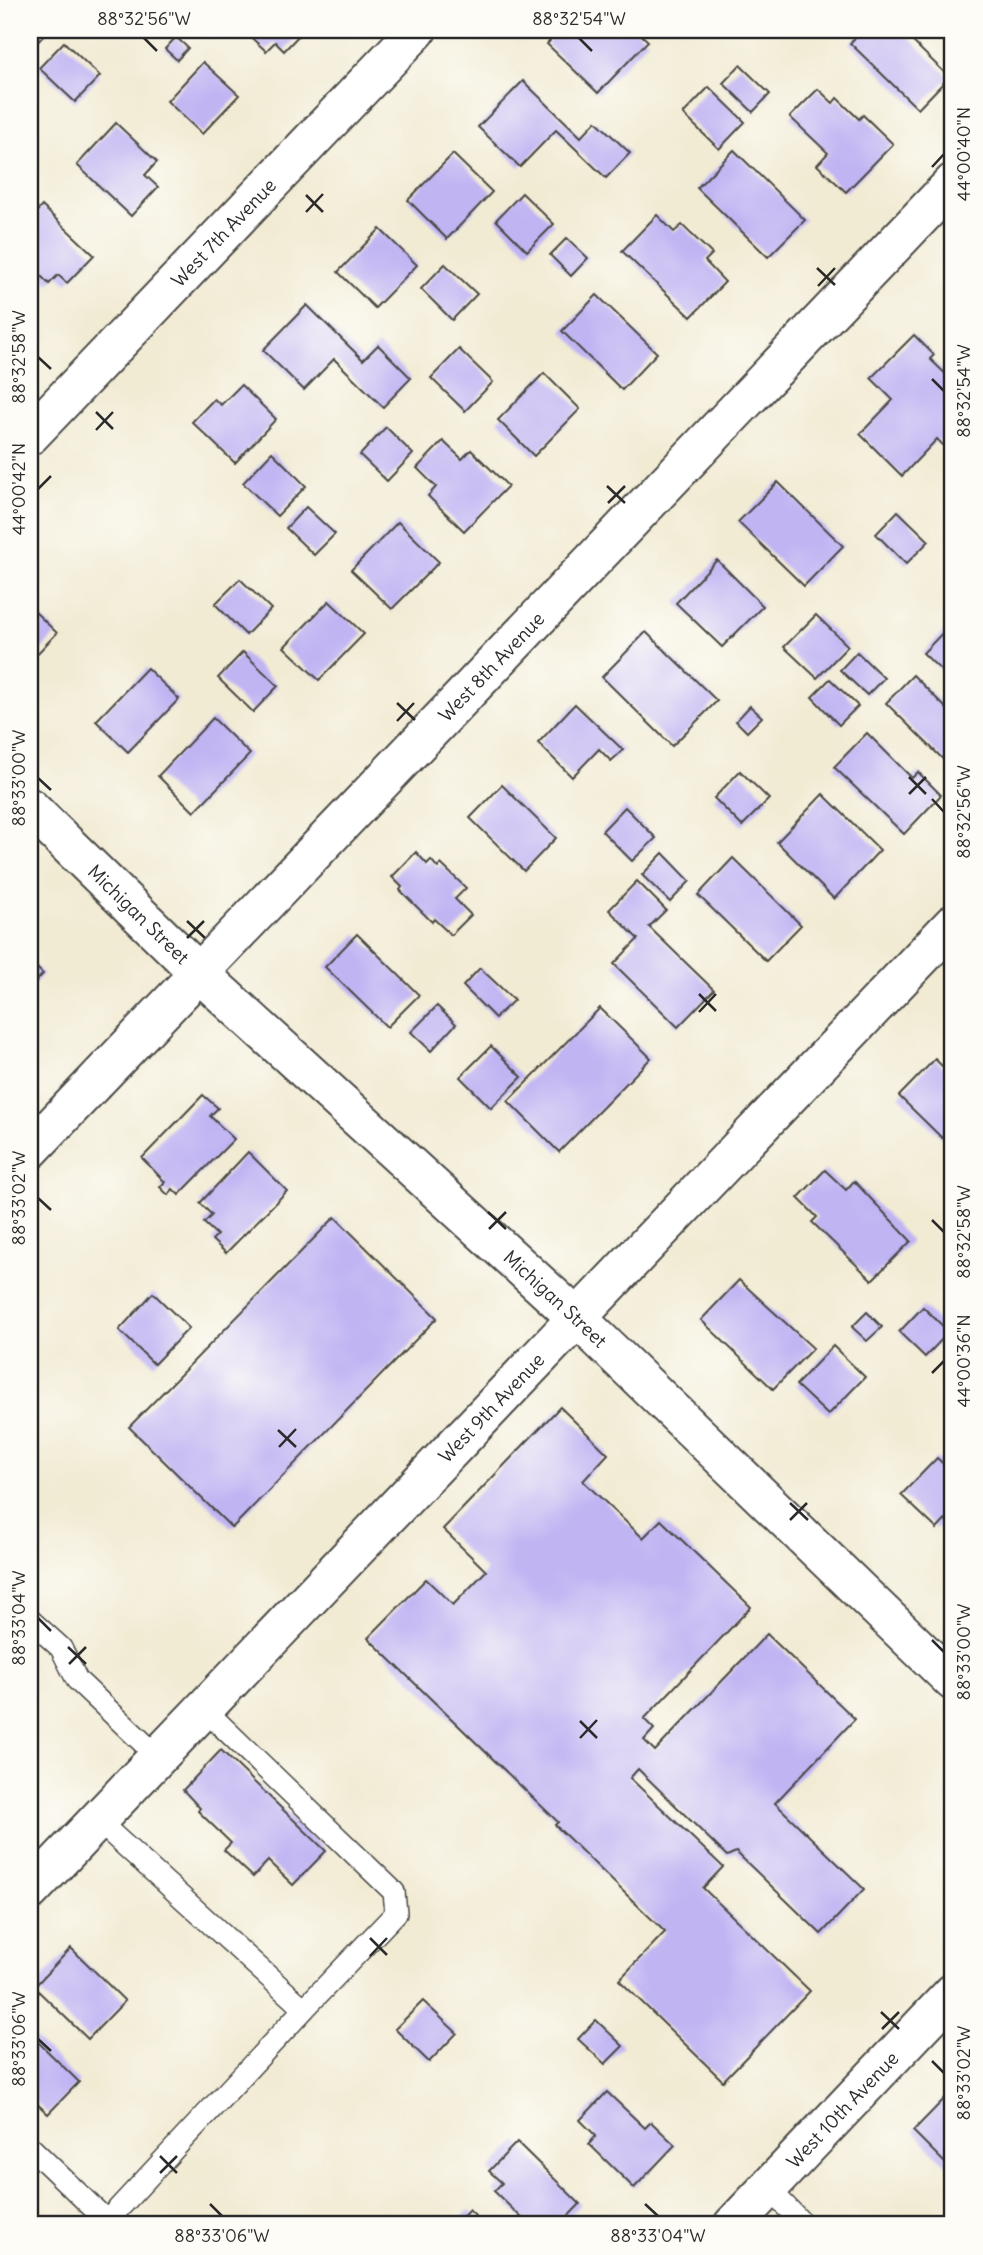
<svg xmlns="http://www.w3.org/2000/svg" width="983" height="2255" font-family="Delius,sans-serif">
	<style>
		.building { fill: #c0b4f3 }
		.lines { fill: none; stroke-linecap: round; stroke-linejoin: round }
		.lane-casing { stroke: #494844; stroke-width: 24 }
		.street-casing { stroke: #494844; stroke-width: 42 }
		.secondary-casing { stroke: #494844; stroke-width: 42 }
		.lane { stroke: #fff; stroke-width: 21 }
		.street { stroke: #fff; stroke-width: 38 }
		.secondary { stroke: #fff; stroke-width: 38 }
		.ticks { fill: none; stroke: #2b2b2b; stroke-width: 2.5 }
		.labels { text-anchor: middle; stroke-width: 7; stroke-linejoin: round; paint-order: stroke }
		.street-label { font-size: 19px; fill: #2b2b2b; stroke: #fdfcf7 }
		.neatline { fill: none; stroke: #2b2b2b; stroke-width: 2.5 }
		.ticks-label { font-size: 18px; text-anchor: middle; fill: #2b2b2b }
	</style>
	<rect width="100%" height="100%" fill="#fdfcf7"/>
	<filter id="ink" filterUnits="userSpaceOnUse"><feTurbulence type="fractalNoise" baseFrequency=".0143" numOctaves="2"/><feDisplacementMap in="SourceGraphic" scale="14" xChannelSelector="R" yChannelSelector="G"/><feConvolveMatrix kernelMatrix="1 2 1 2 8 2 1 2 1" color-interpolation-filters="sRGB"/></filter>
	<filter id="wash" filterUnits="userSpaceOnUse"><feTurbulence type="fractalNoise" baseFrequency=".00686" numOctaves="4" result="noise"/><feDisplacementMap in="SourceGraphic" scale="28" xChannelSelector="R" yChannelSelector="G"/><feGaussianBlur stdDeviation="1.57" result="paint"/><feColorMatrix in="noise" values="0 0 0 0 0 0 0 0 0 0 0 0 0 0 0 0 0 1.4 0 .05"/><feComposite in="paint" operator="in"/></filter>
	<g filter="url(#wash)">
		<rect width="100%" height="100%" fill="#f2ebd4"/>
		<g id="blocks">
			<g class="building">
				<polygon points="30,30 49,30 30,50"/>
				<polygon points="243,30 295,30 300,34 284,51 275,42 266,51"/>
				<polygon points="560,30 636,30 648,41 598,93 547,44"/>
				<polygon points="863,30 901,30 949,77 918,109 850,43"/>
				<polygon points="176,37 188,48 177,60 165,49"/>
				<polygon points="64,42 100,76 75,102 39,68"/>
				<polygon points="203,62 239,95 202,134 167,101"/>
				<polygon points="740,65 770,94 753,112 723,83"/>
				<polygon points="523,81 581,137 596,121 630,153 606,178 556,130 520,167 478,127"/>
				<polygon points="709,87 745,122 719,149 683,114"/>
				<polygon points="818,89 833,103 837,98 859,119 863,115 893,144 846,192 817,165 828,153 790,117"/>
				<polygon points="116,123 157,162 145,175 158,187 131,216 77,165"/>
				<polygon points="734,150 805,220 768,257 697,188"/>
				<polygon points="453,154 492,192 447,239 408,200"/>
				<polygon points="522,193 554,224 527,251 496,220"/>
				<polygon points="42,206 94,255 67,283 58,275 49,284 30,265 30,219"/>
				<polygon points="657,215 674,232 682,225 712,254 705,261 725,282 691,317 622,251"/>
				<polygon points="380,229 417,265 375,308 338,272"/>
				<polygon points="567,238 588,258 571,276 550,255"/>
				<polygon points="445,264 477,294 452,320 421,289"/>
				<polygon points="597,295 657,353 622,390 562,331"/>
				<polygon points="307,305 363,360 378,345 411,378 383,407 334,359 304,390 263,350"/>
				<polygon points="914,335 934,355 930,359 953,381 953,455 937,439 902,476 860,434 893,400 871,378"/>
				<polygon points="459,349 493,382 465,411 431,378"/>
				<polygon points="544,373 580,409 534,456 498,420"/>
				<polygon points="241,385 276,419 235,463 192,422 214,399 221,405"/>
				<polygon points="386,427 413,454 387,481 360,455"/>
				<polygon points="443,441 462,459 471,450 508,486 464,531 428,496 436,487 417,468"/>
				<polygon points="272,452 306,486 277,516 243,483"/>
				<polygon points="778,482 843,546 804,586 738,522"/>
				<polygon points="306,507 335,534 314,555 286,528"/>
				<polygon points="898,511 929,541 906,564 876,534"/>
				<polygon points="398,522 439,562 392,609 351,570"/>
				<polygon points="717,560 763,606 722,647 676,603"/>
				<polygon points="240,579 271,609 246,635 215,604"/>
				<polygon points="329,601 364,634 319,680 284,647"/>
				<polygon points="30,607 57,633 32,659 30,657"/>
				<polygon points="816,615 848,646 817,678 784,647"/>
				<polygon points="953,622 953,682 923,653"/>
				<polygon points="646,632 717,701 672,746 602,677"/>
				<polygon points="243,652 278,686 253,712 218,678"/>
				<polygon points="857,652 884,678 867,695 840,670"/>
				<polygon points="147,668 179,699 128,752 96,721"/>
				<polygon points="913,675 953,715 953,769 886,703"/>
				<polygon points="830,679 858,706 839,725 812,697"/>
				<polygon points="575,704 623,750 611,761 599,749 572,777 538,743"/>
				<polygon points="750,706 762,717 747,732 736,721"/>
				<polygon points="213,718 250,754 194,812 158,776"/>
				<polygon points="867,733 912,778 918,772 941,795 904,834 834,767"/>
				<polygon points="740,771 769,799 742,826 714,798"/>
				<polygon points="502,785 556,838 524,871 470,818"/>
				<polygon points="823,794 880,850 834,899 777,842"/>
				<polygon points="625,807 656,838 632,861 602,831"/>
				<polygon points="416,852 427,864 431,860 438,868 441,864 466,888 455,899 471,915 451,935 434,919 432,922 400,890 402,887 392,877"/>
				<polygon points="663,853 690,881 670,902 642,875"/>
				<polygon points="733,858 801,925 766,961 698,895"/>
				<polygon points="637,881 666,910 649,927 714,990 678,1027 614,964 638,939 609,910"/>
				<polygon points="357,934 419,995 387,1027 325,967"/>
				<polygon points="30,961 43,974 30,988"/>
				<polygon points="480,968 514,1000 495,1018 463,986"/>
				<polygon points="437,1006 456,1024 431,1051 411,1032"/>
				<polygon points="600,1008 651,1058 559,1152 508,1101"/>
				<polygon points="491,1046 522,1077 491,1108 460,1077"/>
				<polygon points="935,1059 953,1077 953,1127 942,1138 899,1096"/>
				<polygon points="203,1095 218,1108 210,1116 234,1139 179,1195 173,1189 168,1195 160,1187 165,1182 142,1158"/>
				<polygon points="248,1152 287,1191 226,1253 212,1240 217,1235 204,1223 212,1215 200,1203"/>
				<polygon points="825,1170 846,1190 854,1181 911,1241 872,1280 812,1222 817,1217 798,1198"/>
				<polygon points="335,1217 437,1318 232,1528 129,1427"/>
				<polygon points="739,1280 813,1348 773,1389 701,1320"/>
				<polygon points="153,1293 189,1328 154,1364 119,1330"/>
				<polygon points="923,1307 949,1332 925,1357 899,1332"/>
				<polygon points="867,1312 882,1327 867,1341 852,1327"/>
				<polygon points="833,1346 865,1377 828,1415 796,1385"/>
				<polygon points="560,1407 608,1454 583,1481 643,1538 661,1520 751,1607 644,1719 654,1729 644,1740 655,1751 767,1634 855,1719 775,1803 864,1889 821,1934 736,1852 727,1856 638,1769 630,1778 723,1867 703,1888 810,1991 723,2081 619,1980 665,1932 555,1825 558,1822 368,1638 426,1579 453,1605 486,1571 443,1529"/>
				<polygon points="937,1458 953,1473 953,1512 937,1529 901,1495"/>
				<polygon points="221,1750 326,1851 293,1885 268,1861 253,1877 224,1850 231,1843 198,1811 200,1808 183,1790"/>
				<polygon points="71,1948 125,2001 88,2039 34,1987"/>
				<polygon points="423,2001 457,2033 429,2062 395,2029"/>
				<polygon points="596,2020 623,2046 605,2064 578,2039"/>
				<polygon points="30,2034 79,2082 48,2114 30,2097"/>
				<polygon points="953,2090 953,2171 913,2131"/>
				<polygon points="607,2092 645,2128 651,2122 675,2145 634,2188 589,2144 596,2136 580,2120"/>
				<polygon points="517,2142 580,2204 560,2225 529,2225 494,2191 502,2183 489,2171"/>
				<polygon points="469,2210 484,2225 455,2225"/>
			</g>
		</g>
	</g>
	<g filter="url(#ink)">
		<use href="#blocks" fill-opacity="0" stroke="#494844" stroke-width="2"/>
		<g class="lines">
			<defs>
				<g id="lane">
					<polyline points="30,1620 61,1648 77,1680 158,1757"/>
					<polyline points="97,1820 304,2009 396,1913 394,1892 204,1709"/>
					<polyline points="30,2147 111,2225"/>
					<polyline points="768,2188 804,2225"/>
					<polyline points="107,2221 304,2009"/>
				</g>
				<g id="street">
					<path id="s1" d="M 30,435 L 417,30"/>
					<path id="s2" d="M 30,808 L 198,972 L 577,1318 L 953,1681"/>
					<path id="s3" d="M 30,1150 L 953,183"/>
					<path id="s4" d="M 733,2225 L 953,1993"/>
				</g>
				<g id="secondary">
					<path id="s5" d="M 30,1891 L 953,924"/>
				</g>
			</defs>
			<use href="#lane" class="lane-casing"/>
			<use href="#street" class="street-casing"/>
			<use href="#secondary" class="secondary-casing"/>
			<use href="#lane" class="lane"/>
			<use href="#street" class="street"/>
			<use href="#secondary" class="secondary"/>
		</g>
	</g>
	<path class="ticks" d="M 144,38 L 157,51M 579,38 L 592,51M 932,167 L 944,154M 306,195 L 323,212M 306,212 L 323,194M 817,268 L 835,285M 818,286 L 835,268M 38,357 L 51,369M 932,379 L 944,391M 96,412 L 113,429M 96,430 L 113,412M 607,486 L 625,503M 38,489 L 51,476M 608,503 L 625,486M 397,703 L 415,720M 397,721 L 414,703M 909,777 L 926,794M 38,778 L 51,790M 909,794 L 926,777M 932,799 L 944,812M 187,921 L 205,938M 187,938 L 204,921M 699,994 L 716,1011M 699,1012 L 716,994M 38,1198 L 51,1210M 488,1212 L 506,1229M 932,1220 L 944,1232M 489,1229 L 506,1212M 932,1373 L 944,1361M 278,1430 L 296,1447M 279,1447 L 296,1429M 790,1503 L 808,1520M 790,1520 L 807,1503M 38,1618 L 51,1631M 932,1640 L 944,1652M 68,1647 L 86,1664M 69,1664 L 86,1647M 580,1721 L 597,1738M 580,1738 L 597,1720M 370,1938 L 387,1955M 370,1956 L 387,1938M 881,2012 L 899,2029M 882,2029 L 899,2012M 38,2039 L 51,2051M 932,2061 L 944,2073M 160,2156 L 177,2173M 160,2173 L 177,2156M 210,2204 L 222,2216M 645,2204 L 658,2216"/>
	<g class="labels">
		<g class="street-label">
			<text dy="7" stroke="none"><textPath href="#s1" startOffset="280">West 7th Avenue</textPath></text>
			<text dy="7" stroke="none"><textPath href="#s3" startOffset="668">West 8th Avenue</textPath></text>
			<text dy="7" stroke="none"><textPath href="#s2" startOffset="152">Michigan Street</textPath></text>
			<text dy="7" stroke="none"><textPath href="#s2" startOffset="719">Michigan Street</textPath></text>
			<text dy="7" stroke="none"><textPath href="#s5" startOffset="668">West 9th Avenue</textPath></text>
			<text dy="7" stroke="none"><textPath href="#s4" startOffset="159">West 10th Avenue</textPath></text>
		</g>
	</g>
	<rect width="983" height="2255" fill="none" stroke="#fdfcf7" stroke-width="77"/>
	<rect x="38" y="38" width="906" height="2178" class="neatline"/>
	<g class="ticks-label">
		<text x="144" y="25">88°32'56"W</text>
		<text x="579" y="25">88°32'54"W</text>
		<text transform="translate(964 154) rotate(-90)" y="6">44°00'40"N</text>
		<text transform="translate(19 357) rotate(-90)" y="6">88°32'58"W</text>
		<text transform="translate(964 391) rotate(-90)" y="6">88°32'54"W</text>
		<text transform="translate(19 489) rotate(-90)" y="6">44°00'42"N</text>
		<text transform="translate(19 778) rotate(-90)" y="6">88°33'00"W</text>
		<text transform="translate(964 812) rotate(-90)" y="6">88°32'56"W</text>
		<text transform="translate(19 1198) rotate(-90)" y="6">88°33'02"W</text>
		<text transform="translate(964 1232) rotate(-90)" y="6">88°32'58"W</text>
		<text transform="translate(964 1361) rotate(-90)" y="6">44°00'36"N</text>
		<text transform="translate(19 1618) rotate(-90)" y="6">88°33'04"W</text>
		<text transform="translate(964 1652) rotate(-90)" y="6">88°33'00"W</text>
		<text transform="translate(19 2039) rotate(-90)" y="6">88°33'06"W</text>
		<text transform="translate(964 2073) rotate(-90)" y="6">88°33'02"W</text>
		<text x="222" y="2242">88°33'06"W</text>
		<text x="658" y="2242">88°33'04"W</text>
	</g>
</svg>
